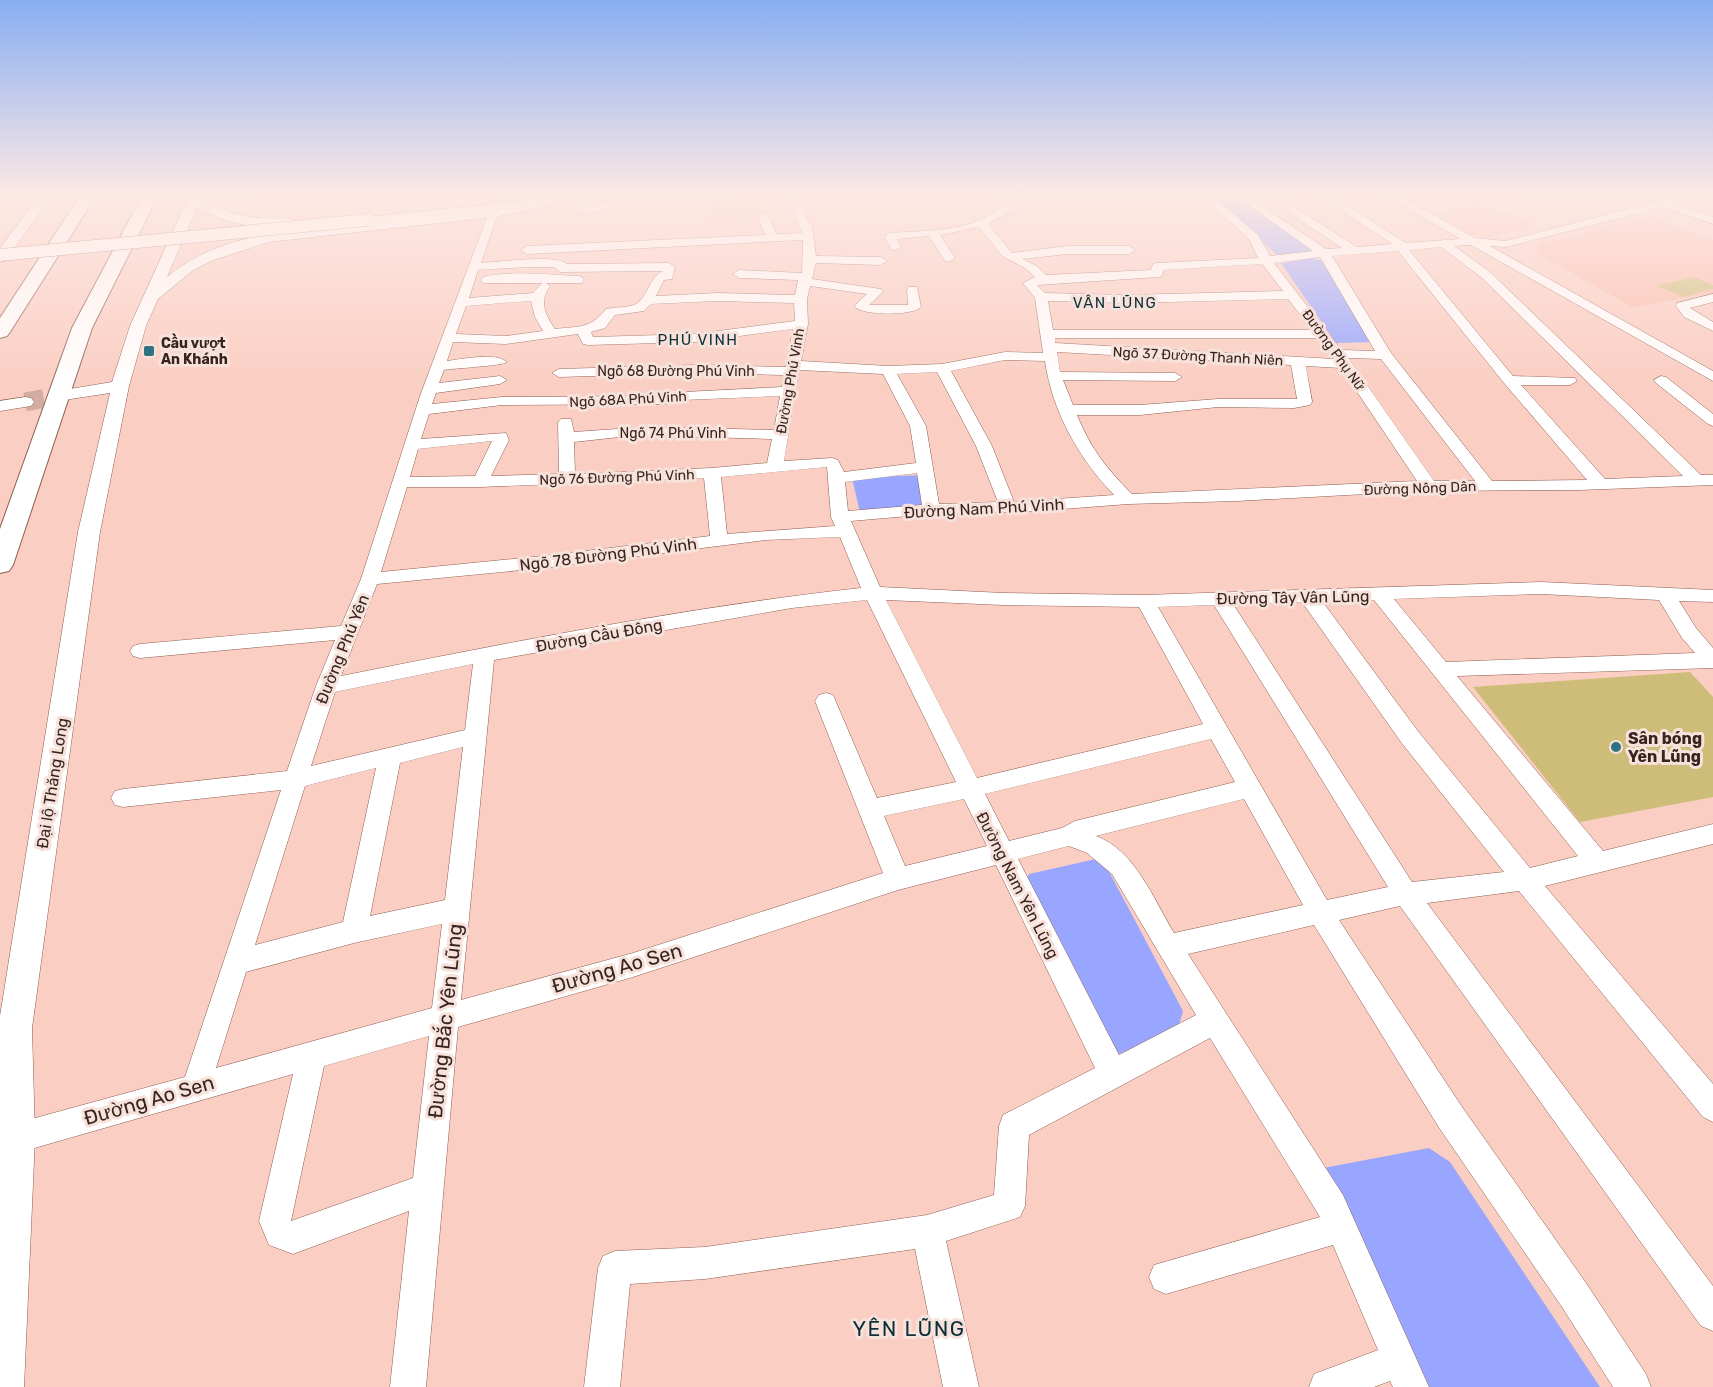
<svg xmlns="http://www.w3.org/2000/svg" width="1713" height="1387" font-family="Rubik,sans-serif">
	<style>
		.built { fill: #fbbdac }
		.green { fill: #cebd79 }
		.water { fill: #98a6ff }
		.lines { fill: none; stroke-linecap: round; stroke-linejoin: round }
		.major-tunnel { stroke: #d3aca1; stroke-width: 19; stroke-dasharray: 19 9; stroke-linecap: butt }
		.minor-casing { stroke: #8d5e51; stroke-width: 1 }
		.major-casing { stroke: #8d5e51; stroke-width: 1 }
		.highway-casing { stroke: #8d5e51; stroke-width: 2 }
		.minor { fill: #fff; fill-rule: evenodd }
		.major { fill: #fff; fill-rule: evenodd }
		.highway { fill: #fff; fill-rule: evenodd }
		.minor-bridge-casing { stroke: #8d5e51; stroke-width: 13; stroke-linecap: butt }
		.minor-bridge { stroke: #fff; stroke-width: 12 }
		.poi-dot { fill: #2e7182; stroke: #f7e1db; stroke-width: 2 }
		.labels { text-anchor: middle; stroke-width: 6; stroke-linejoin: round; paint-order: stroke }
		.far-poi-label { font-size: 14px; font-weight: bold; fill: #38241e; stroke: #f7e1db; text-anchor: start }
		.far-street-label { font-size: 14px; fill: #38241e; stroke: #f7e1db }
		.far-neighbourhood-label { font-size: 15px; letter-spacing: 1.5px; fill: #0e2f37; stroke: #f7e1db }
		.street-label { font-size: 16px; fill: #38241e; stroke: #f7e1db }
		.poi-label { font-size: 16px; font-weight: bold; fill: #38241e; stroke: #f7e1db; text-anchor: start }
		.near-street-label { font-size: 20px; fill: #38241e; stroke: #f7e1db }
		.near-neighbourhood-label { font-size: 21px; letter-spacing: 1.5px; fill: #0e2f37; stroke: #f7e1db }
	</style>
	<rect width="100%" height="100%" fill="#facec2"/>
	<g class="built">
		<polygon points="737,196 760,196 767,203 761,207 766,215 710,220 707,212 712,211 709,202 737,199"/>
		<polygon points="1478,202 1541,226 1487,237 1473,235 1432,212"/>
		<polygon points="1649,216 1713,240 1713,293 1632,307 1538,254 1537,247 1539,243 1584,236 1583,232"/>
	</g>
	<g class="green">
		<polygon points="1694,277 1713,285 1713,289 1683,297 1657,286"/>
		<polygon points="1690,672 1713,697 1713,797 1580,822 1473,687"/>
	</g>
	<g class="water">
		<polygon points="1212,196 1240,196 1312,247 1315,252 1278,256"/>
		<polygon points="1313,258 1322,261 1371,329 1375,342 1336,343 1281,263"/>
		<polygon points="923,475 928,507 860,512 852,478"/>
		<polygon points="1096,859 1105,864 1183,1011 1177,1032 1116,1055 1025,883 1029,874"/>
		<polygon points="1429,1148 1450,1162 1600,1387 1423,1387 1318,1169"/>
	</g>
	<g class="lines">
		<polyline class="major-tunnel" points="25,402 64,395"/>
		<defs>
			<g id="minor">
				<path d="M 569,196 L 581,196 L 579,202 C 592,207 605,206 616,196 L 625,197 C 614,212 580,219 568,202 L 497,211 L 498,213 L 481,263 C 498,262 557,254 567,264 L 669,263 L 675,267 L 672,279 L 664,280 L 656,296 L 718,293 L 795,295 L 798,280 L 739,278 L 733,274 L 739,270 L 802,273 L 803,240 L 527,254 L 521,250 L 527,246 L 765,235 L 758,216 L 763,213 L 768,216 L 776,234 L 802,233 L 794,211 L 785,196 L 795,196 L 812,227 L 816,256 L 881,257 L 887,261 L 881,265 L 816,263 L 812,279 L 881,289 L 883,292 L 869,305 L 908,305 L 907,290 L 909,287 L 917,287 L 921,307 C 912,316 862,316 854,306 L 867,294 L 810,286 L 807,299 L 808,324 L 801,361 L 888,366 L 942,364 L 1005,352 L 1043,353 L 1035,298 L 1023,283 L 1035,277 L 1025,268 L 1002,256 L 979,227 L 940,235 L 955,258 L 949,262 L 945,261 L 929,236 L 897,239 L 901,247 L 895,250 L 891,249 L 884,236 L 890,233 C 928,230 987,233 1009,196 L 1019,196 L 1011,211 L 988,224 L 1012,253 L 1068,246 L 1129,246 L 1135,250 L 1129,254 L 1068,254 L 1022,259 L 1037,266 L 1046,275 L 1151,270 L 1153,264 L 1157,263 L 1258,258 L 1249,239 L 1201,196 L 1212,196 L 1258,235 L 1270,256 L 1313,251 L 1236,196 L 1247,196 L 1326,249 L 1342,248 L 1265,196 L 1277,196 L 1357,247 L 1392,244 L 1320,196 L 1332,196 L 1406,243 L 1460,239 L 1388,196 L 1400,196 L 1475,238 L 1506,241 L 1655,202 L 1656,200 L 1676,197 L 1681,200 L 1675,204 L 1713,217 L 1713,224 L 1663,207 L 1506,247 L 1490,246 L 1713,371 L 1713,381 L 1471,245 L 1454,246 L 1490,272 L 1701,475 L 1713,475 L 1713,485 L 1579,490 L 1421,491 L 1237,501 L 1128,504 L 1037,511 L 931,514 L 851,521 L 880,587 L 1003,593 L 1145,595 L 1541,582 L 1713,590 L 1713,602 L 1679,601 L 1696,628 L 1713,648 L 1713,668 L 1457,676 L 1603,851 L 1713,824 L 1713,844 L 1545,886 L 1713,1084 L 1713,1122 L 1703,1117 L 1519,891 L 1427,903 L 1713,1286 L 1713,1331 L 1701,1326 L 1400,906 L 1339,920 L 1460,1104 L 1586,1283 L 1646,1374 L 1651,1387 L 1613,1387 L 1562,1307 L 1438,1126 L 1314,925 L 1188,954 L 1343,1195 L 1429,1387 L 1393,1387 L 1390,1381 L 1374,1387 L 1309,1387 L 1314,1374 L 1378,1350 L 1333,1245 L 1166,1294 L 1154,1289 L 1149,1277 L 1154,1265 L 1320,1217 L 1210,1038 L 1029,1135 L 1025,1206 L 1020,1217 L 946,1241 L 979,1387 L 943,1387 L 915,1249 L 705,1279 L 630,1284 L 620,1387 L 584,1387 L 598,1268 L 603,1256 L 615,1251 L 705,1247 L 927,1215 L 994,1195 L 999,1126 L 1003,1115 L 1095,1068 L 996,865 L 898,890 L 633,977 L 458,1027 L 426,1387 L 390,1387 L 409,1211 L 293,1254 L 269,1245 L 259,1221 L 293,1074 L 17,1153 L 6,1149 L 2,1138 L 6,1127 L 17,1123 L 185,1077 L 281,790 L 123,807 L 115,805 L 111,798 L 115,791 L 123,789 L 287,771 L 316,686 L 335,640 L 140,658 L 133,656 L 130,651 L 133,646 L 140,644 L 341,626 L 361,579 L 420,396 L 489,212 L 368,223 L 362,220 L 368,217 ZM 1441,247 L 1482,278 L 1683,476 L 1605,479 L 1521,385 L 1570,385 L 1577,381 L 1575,378 L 1513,376 L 1409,250 ZM 1398,251 L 1504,383 L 1587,480 L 1492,481 L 1391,353 L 1332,256 ZM 1320,257 L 1375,351 L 1341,350 L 1274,263 ZM 1262,264 L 1283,291 L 1128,295 L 1045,293 L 1037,285 L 1158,277 L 1162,276 L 1164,270 ZM 529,267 L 554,267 L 560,272 L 663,271 C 648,279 648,297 636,304 C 628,308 615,307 606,309 C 590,329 580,326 555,329 C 545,315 539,301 550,286 L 546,283 L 582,283 L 584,280 L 582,277 L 578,276 C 547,275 513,270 483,277 L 481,280 L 483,283 L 542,283 L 533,293 L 469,298 L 478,270 ZM 1288,299 L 1312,330 L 1053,330 L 1048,301 L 1128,303 ZM 531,301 L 535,317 L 543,331 L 506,336 L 456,334 L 466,306 ZM 718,301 L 794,303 L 795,321 L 695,334 L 593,337 L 591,332 L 605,328 L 615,315 L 644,311 L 651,304 ZM 793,329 L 786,367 L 698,365 L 559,369 L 552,373 L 559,377 L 698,373 L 784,375 L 782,387 L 684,392 L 666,396 L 502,397 L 432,404 L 436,393 L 500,384 L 507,380 L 500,376 L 439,383 L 444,370 C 455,368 502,366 507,362 C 496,352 462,359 447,361 L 453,342 L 506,344 L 578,334 L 583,344 L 588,345 L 695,342 ZM 1055,338 L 1318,338 L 1334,359 L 1055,343 ZM 1057,352 L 1291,365 L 1297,399 L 1218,399 L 1140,405 L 1073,405 L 1063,380 L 1175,381 L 1182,377 L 1175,373 L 1060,372 ZM 1348,358 L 1381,359 L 1475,481 L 1434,481 ZM 1005,360 L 1045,361 C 1052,411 1079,459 1114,495 L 1014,502 L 992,446 L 951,371 ZM 1306,366 L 1341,368 L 1417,481 L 1132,494 C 1106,468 1091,449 1077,415 L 1140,415 L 1218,407 L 1294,408 L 1310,405 L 1312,402 ZM 799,370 L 883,374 L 910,426 L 916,463 L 844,472 L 838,460 L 832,458 L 784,461 ZM 937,372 L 976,446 L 998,502 L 939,504 L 926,426 L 897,374 ZM 780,396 L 774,430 L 646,427 L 574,432 L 571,419 L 561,419 L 558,422 L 559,474 L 491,476 L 509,440 L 506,433 L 421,439 L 429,414 L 502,405 L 666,404 L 684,400 ZM 673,436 L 772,439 L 767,463 L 712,468 L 575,474 L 574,442 L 619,437 ZM 492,441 L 475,476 L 410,477 L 418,449 ZM 827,467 L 831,517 L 835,526 L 727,534 L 721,477 ZM 917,473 L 922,505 L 848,511 L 845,482 ZM 704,478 L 710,536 L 543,556 L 381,572 L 407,487 L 480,487 ZM 840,537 L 861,588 C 687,607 513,642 341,676 L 377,584 L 543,568 L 766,540 ZM 1541,594 L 1659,600 L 1682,638 L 1695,653 L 1446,662 L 1394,599 ZM 867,600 L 956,782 L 877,798 L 833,695 L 826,693 L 819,695 L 815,701 L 883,873 L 633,953 L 461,1000 L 494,660 L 792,608 ZM 886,600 L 1003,605 L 1139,607 L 1203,724 L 977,778 ZM 1374,600 L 1578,856 L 1530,868 L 1417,730 L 1322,601 ZM 1302,602 L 1401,742 L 1504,872 L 1412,882 L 1233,604 ZM 1214,605 L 1388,887 L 1327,900 L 1158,607 ZM 473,664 L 465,730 L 311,766 L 335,692 ZM 1211,739 L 1235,782 L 1075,821 L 1062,828 L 1009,841 L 985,794 ZM 463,747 L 445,900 L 370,916 L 400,763 ZM 376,768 L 343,922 L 255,945 L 305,786 ZM 964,799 L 987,846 L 905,866 L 884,816 ZM 1244,799 L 1303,905 L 1174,933 C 1154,900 1135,850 1096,836 ZM 1069,846 L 1087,853 L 1112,874 L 1196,1015 L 1119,1055 L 1018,859 ZM 442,924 L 432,1008 L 216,1068 L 246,972 L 354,943 ZM 429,1036 L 413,1178 L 291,1221 L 324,1066 Z"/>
				<polygon points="1713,294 1713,302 1690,308 1713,322 1713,331 1684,317 1676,306 1677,303"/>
				<polygon points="1661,376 1666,377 1713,414 1713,426 1708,424 1656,383 1654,380"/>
			</g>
			<g id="major">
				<polygon points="39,196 51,196 5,261 0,262 0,248"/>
				<path d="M 189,196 L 201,196 L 200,198 C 229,216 255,220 288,218 L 295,222 C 278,239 215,219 197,207 L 167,277 C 224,229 308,229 379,222 C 435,215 491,209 546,199 L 552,203 L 546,207 L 493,217 L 269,242 L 211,261 L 192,271 L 158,299 L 146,326 L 129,386 L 100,532 L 32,1028 L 35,1138 L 24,1387 L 0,1387 L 0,1016 L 78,532 L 110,393 L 64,400 L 58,399 L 55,395 L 58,391 L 112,382 L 130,326 Z"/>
				<polygon points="25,397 31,398 34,402 31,406 0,411 0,401"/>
			</g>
			<g id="highway">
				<polygon points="80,196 96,196 10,332 7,336 0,338 0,318"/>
				<polygon points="142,196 158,196 92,328 13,565 9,571 0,573 0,529 72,328"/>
			</g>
		</defs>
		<use href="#minor" class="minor-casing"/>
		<use href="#major" class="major-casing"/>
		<use href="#highway" class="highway-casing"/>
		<use href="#minor" class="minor"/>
		<use href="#major" class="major"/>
		<use href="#highway" class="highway"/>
		<defs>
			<polyline id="minor-bridge" points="0,255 368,220"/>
		</defs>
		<use href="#minor-bridge" class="minor-bridge-casing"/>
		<use href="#minor-bridge" class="minor-bridge"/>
	</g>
	<linearGradient id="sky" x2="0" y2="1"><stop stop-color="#88aef1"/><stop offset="0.5" stop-color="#fde9e4"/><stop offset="1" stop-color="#fde9e4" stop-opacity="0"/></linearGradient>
	<rect width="1713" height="390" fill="url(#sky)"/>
	<g class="poi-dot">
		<rect x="143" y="345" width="12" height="12" rx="3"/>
		<circle cx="1616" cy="747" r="6"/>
	</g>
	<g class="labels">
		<g class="far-poi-label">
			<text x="161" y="348">Cầu vượt<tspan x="161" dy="16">An Khánh</tspan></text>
		</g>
		<g class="far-street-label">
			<text transform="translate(1334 350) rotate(54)" y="5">Đường Phụ Nữ</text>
			<text transform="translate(1198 356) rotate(3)" y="5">Ngõ 37 Đường Thanh Niên</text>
			<text x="676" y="376">Ngõ 68 Đường Phú Vinh</text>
			<text transform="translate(790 381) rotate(-80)" y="5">Đường Phú Vinh</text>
			<text transform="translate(628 399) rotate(-3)" y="5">Ngõ 68A Phú Vinh</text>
			<text x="673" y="438">Ngõ 74 Phú Vinh</text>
			<text transform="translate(617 477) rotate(-2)" y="5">Ngõ 76 Đường Phú Vinh</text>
			<text transform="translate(1420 488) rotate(-2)" y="5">Đường Nông Dân</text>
		</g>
		<g class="far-neighbourhood-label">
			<text x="1115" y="308">VÂN LŨNG</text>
			<text x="698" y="345">PHÚ VINH</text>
		</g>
		<g class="street-label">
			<text transform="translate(984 508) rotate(-3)" y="6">Đường Nam Phú Vinh</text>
			<text transform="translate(608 554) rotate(-7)" y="6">Ngõ 78 Đường Phú Vinh</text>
			<text transform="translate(1293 597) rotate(-1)" y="6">Đường Tây Vân Lũng</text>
			<text transform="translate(599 635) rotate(-10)" y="6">Đường Cầu Đông</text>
			<text transform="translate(342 649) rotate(-68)" y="6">Đường Phú Yên</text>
			<text transform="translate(52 783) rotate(-81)" y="6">Đại lộ Thăng Long</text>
			<text transform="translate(1018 885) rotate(63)" y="6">Đường Nam Yên Lũng</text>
		</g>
		<g class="poi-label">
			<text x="1628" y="744">Sân bóng<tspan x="1628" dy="18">Yên Lũng</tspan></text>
		</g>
		<g class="near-street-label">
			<text transform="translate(617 968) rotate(-16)" y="7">Đường Ao Sen</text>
			<text transform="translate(445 1021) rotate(-84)" y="7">Đường Bắc Yên Lũng</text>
			<text transform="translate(149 1100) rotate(-16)" y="7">Đường Ao Sen</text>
		</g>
		<g class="near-neighbourhood-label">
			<text x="909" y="1336">YÊN LŨNG</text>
		</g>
	</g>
</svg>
